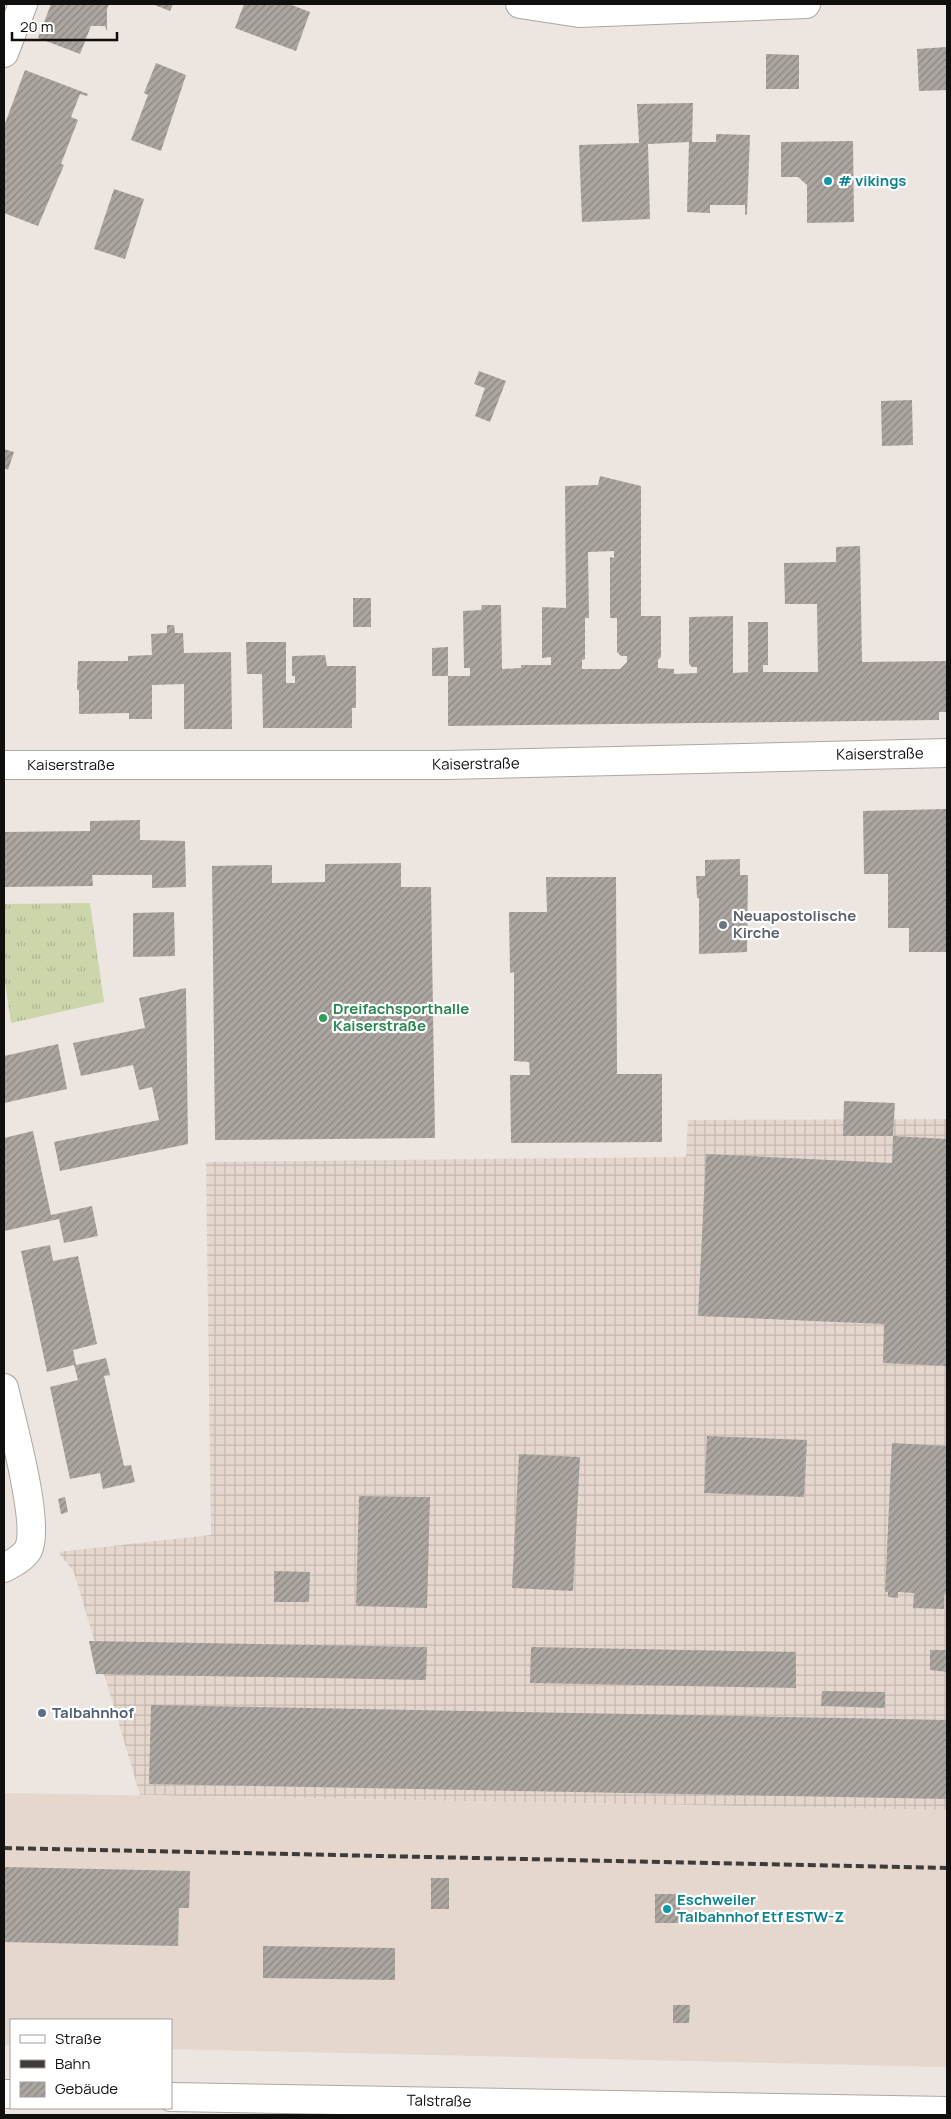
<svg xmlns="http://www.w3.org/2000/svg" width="951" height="2119" font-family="Manrope,sans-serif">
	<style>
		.built { fill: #e5d7ce }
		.industrial { fill: url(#industrial-grid) }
		.grass { fill: url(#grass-tufts) }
		.building { fill: url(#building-hatch); fill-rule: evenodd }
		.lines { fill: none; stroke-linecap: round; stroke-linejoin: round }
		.minor-casing { stroke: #ada7a2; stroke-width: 30 }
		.secondary-casing { stroke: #ada7a2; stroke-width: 30 }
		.minor { stroke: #fff; stroke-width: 28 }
		.secondary { stroke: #fff; stroke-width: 28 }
		.rail { stroke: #3e3b39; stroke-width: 4; stroke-dasharray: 8 4; stroke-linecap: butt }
		.culture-dot { fill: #0f9aa8; stroke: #fff; stroke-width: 2 }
		.worship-dot { fill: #6b7280; stroke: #fff; stroke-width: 2 }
		.leisure-dot { fill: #2e9e5b; stroke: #fff; stroke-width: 2 }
		.service-dot { fill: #5c6f8a; stroke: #fff; stroke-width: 2 }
		.labels { text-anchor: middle; stroke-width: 4.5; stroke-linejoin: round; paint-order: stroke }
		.culture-label { font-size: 15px; font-weight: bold; fill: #0d838f; stroke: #fff; text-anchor: start }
		.street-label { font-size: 15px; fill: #110f0d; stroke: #fff }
		.worship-label { font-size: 15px; font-weight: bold; fill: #5b616d; stroke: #fff; text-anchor: start }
		.leisure-label { font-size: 15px; font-weight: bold; fill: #27864d; stroke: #fff; text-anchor: start }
		.service-label { font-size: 15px; font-weight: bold; fill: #4e5e75; stroke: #fff; text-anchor: start }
	</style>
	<defs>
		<pattern id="industrial-grid" width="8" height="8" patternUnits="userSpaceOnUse" patternTransform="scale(1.25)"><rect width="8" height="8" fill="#e5d7ce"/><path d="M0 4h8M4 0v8" fill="none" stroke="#c3b7b0"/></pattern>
		<pattern id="grass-tufts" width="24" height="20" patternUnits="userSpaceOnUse" patternTransform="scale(1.25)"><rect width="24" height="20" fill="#ccd6aa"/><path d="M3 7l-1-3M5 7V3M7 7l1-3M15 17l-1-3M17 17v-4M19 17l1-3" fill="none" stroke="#aeb691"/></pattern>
		<pattern id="building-hatch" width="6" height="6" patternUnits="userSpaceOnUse" patternTransform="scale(1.25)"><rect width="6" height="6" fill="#aca6a1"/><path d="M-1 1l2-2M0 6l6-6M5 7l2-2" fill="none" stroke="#8b8682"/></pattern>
	</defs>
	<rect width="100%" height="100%" fill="#ece5e0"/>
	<polygon class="built" points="4,1793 947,1810 947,2067 171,2049 171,2020 11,2020 11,2045 4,2045"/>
	<polygon class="industrial" points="947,1119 947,1810 140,1795 74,1572 58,1552 211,1535 206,1162 686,1157 688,1120"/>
	<polygon class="grass" points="90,903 104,1002 11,1023 4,975 4,904"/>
	<g class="building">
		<polygon points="51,4 109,4 107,9 107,31 105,26 91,26 80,54 38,38"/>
		<polygon points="152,4 173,4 170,11"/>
		<polygon points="244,4 289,4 310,12 296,51 235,28"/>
		<polygon points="947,47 947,90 919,91 917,49"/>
		<polygon points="766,54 799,55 799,89 766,89"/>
		<polygon points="156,63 186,75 161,151 131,140 148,95 144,93"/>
		<polygon points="25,70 88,94 87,96 80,94 71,117 78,120 61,164 64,165 38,226 4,213 4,126"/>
		<polygon points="693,103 692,142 716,142 716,134 750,135 747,214 745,215 745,205 710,205 710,213 687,212 689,142 648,144 650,219 582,222 579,145 639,143 637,104"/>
		<polygon points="853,141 854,222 807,223 807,185 798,177 781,177 781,142"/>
		<polygon points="114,189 144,199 125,259 94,249"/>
		<polygon points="479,371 506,381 490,422 475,416 485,388 474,384"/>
		<polygon points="912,400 913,445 882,446 881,401"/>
		<polygon points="4,449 14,452 8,470 4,468"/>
		<path d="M 600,476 L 641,486 L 641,616 L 661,616 L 661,657 L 658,660 L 658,668 L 674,669 L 674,674 L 697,673 L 697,667 L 692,667 L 689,664 L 689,617 L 733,616 L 733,673 L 748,672 L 748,622 L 768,622 L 768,665 L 763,665 L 763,672 L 818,672 L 817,604 L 785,604 L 784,563 L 836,562 L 836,547 L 860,546 L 862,662 L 947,661 L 947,712 L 939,712 L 939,720 L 448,726 L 448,676 L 432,676 L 432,648 L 448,647 L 448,676 L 470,676 L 470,668 L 464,668 L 463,611 L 481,610 L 482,605 L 501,605 L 502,669 L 521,668 L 521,665 L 551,665 L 551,657 L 542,658 L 542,607 L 566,608 L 565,486 L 598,485 ZM 614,551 L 614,558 L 610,557 L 610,618 L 617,618 L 617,652 L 621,656 L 627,656 L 627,662 L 620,669 L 582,669 L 582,660 L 585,659 L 585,618 L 589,618 L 588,552 Z"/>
		<rect x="353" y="598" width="18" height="29"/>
		<polygon points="167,625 174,625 175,633 183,633 184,653 231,652 232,729 184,729 184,684 152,685 152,719 129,719 129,713 79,714 79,690 77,690 78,661 128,661 128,656 152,655 151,634 167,633"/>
		<polygon points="246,642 286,642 286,683 295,683 295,676 292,676 292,656 325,655 327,666 356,666 356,708 352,708 352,728 263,728 262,674 247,674"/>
		<polygon points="947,809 947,952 909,952 909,928 888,928 888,874 864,874 863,811"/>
		<polygon points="140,820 140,840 185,841 186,887 152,888 152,875 92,875 93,886 4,887 4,832 90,831 90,821"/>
		<polygon points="740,859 740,875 748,875 747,952 699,954 699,898 697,898 696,876 705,876 705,860"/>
		<polygon points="401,863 401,887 431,887 435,1138 215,1140 212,866 272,865 272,883 325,882 325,864"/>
		<polygon points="546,877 616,877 617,1074 662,1074 662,1142 511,1143 510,1075 530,1075 529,1062 514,1061 514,972 510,973 509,912 547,912"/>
		<polygon points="174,912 175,956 133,957 133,913"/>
		<polygon points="186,988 188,1144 60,1171 54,1142 159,1120 152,1087 139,1090 133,1065 81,1076 73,1043 145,1028 139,998"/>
		<polygon points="58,1044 67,1089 4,1103 4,1056"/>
		<polygon points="844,1101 895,1103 893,1136 843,1136"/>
		<polygon points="33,1131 51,1215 92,1206 98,1236 64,1243 59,1219 4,1231 4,1138"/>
		<polygon points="893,1136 947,1139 947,1366 883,1363 884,1324 698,1316 706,1154 892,1163"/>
		<polygon points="50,1245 53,1261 78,1256 97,1344 73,1350 76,1365 106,1358 110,1375 104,1376 124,1466 131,1465 135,1482 103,1489 100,1473 70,1479 50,1387 78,1380 74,1365 47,1372 21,1251"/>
		<polygon points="707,1436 807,1440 804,1497 704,1493"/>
		<polygon points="892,1443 947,1446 947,1594 944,1594 944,1609 913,1608 914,1593 898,1592 898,1598 888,1597 888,1592 885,1592"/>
		<polygon points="519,1454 580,1457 573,1591 512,1588"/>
		<polygon points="359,1496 430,1497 427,1608 356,1606"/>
		<polygon points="65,1497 68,1512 61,1514 58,1499"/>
		<polygon points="274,1571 310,1572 309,1602 274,1602"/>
		<polygon points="89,1641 427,1647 426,1680 96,1674"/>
		<polygon points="531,1647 796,1652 796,1688 530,1683"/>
		<polygon points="930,1650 947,1650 947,1672 930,1670"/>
		<polygon points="822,1691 885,1692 885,1708 821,1706"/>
		<polygon points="151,1705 947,1720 947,1799 149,1784"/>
		<polygon points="4,1867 190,1871 189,1908 179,1908 178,1946 4,1942"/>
		<rect x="431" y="1878" width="18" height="31"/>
		<rect x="655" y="1894" width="25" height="29"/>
		<polygon points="263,1946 395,1948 395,1980 263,1978"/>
		<polygon points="673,2005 690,2005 689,2023 673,2023"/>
	</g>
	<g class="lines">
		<defs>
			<g id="minor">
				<polyline points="520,4 579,13 806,4"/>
				<polyline points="4,53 23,4"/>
				<polyline points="4,765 447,765 947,753"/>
				<path d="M 4,1388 C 11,1419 41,1525 28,1550 C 22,1559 13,1563 4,1568"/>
			</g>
			<g id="secondary">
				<polyline points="4,2094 11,2094"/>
				<polyline points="171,2097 947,2111"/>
			</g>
		</defs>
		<use href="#minor" class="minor-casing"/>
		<use href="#secondary" class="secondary-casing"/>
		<use href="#minor" class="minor"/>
		<use href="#secondary" class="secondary"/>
		<polyline class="rail" points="4,1848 947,1868"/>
	</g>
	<g class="culture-dot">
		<circle cx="828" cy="181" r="5"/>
		<circle cx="667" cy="1909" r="5"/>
	</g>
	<circle class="worship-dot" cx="723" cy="925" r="5"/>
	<circle class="leisure-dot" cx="323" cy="1018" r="5"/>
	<circle class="service-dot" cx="42" cy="1713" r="5"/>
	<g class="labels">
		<g class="culture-label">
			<text x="838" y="186"># vikings</text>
			<text x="677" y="1905">Eschweiler<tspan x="677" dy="17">Talbahnhof Etf ESTW-Z</tspan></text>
		</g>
		<g class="street-label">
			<text transform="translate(880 754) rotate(-1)" y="5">Kaiserstraße</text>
			<text transform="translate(476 764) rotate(-1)" y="5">Kaiserstraße</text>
			<text x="71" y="770">Kaiserstraße</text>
			<text transform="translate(439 2101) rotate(1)" y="5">Talstraße</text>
		</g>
		<g class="worship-label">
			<text x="733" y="921">Neuapostolische<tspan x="733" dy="17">Kirche</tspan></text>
		</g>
		<g class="leisure-label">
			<text x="333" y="1014">Dreifachsporthalle<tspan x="333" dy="17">Kaiserstraße</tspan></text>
		</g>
		<g class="service-label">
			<text x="52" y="1718">Talbahnhof</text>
		</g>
	</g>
	<rect width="951" height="2119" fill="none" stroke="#110f0d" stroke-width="10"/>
	<rect x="10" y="2019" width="162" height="90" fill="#ffffff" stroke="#a09f9e"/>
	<rect x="20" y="2035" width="25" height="8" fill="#ffffff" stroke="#a09f9e"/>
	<text x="55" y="2044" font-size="15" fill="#110f0d">Straße</text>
	<rect x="20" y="2060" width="25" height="8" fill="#3e3b39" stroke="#a09f9e"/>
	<text x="55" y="2069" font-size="15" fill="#110f0d">Bahn</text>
	<rect x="20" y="2082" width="25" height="15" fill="url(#building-hatch)" stroke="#a09f9e"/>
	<text x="55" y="2094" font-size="15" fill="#110f0d">Gebäude</text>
	<path d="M12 32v8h105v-8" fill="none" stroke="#110f0d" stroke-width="2.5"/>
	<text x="20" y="32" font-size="15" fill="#110f0d" stroke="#ffffff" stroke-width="4" paint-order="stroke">20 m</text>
</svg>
